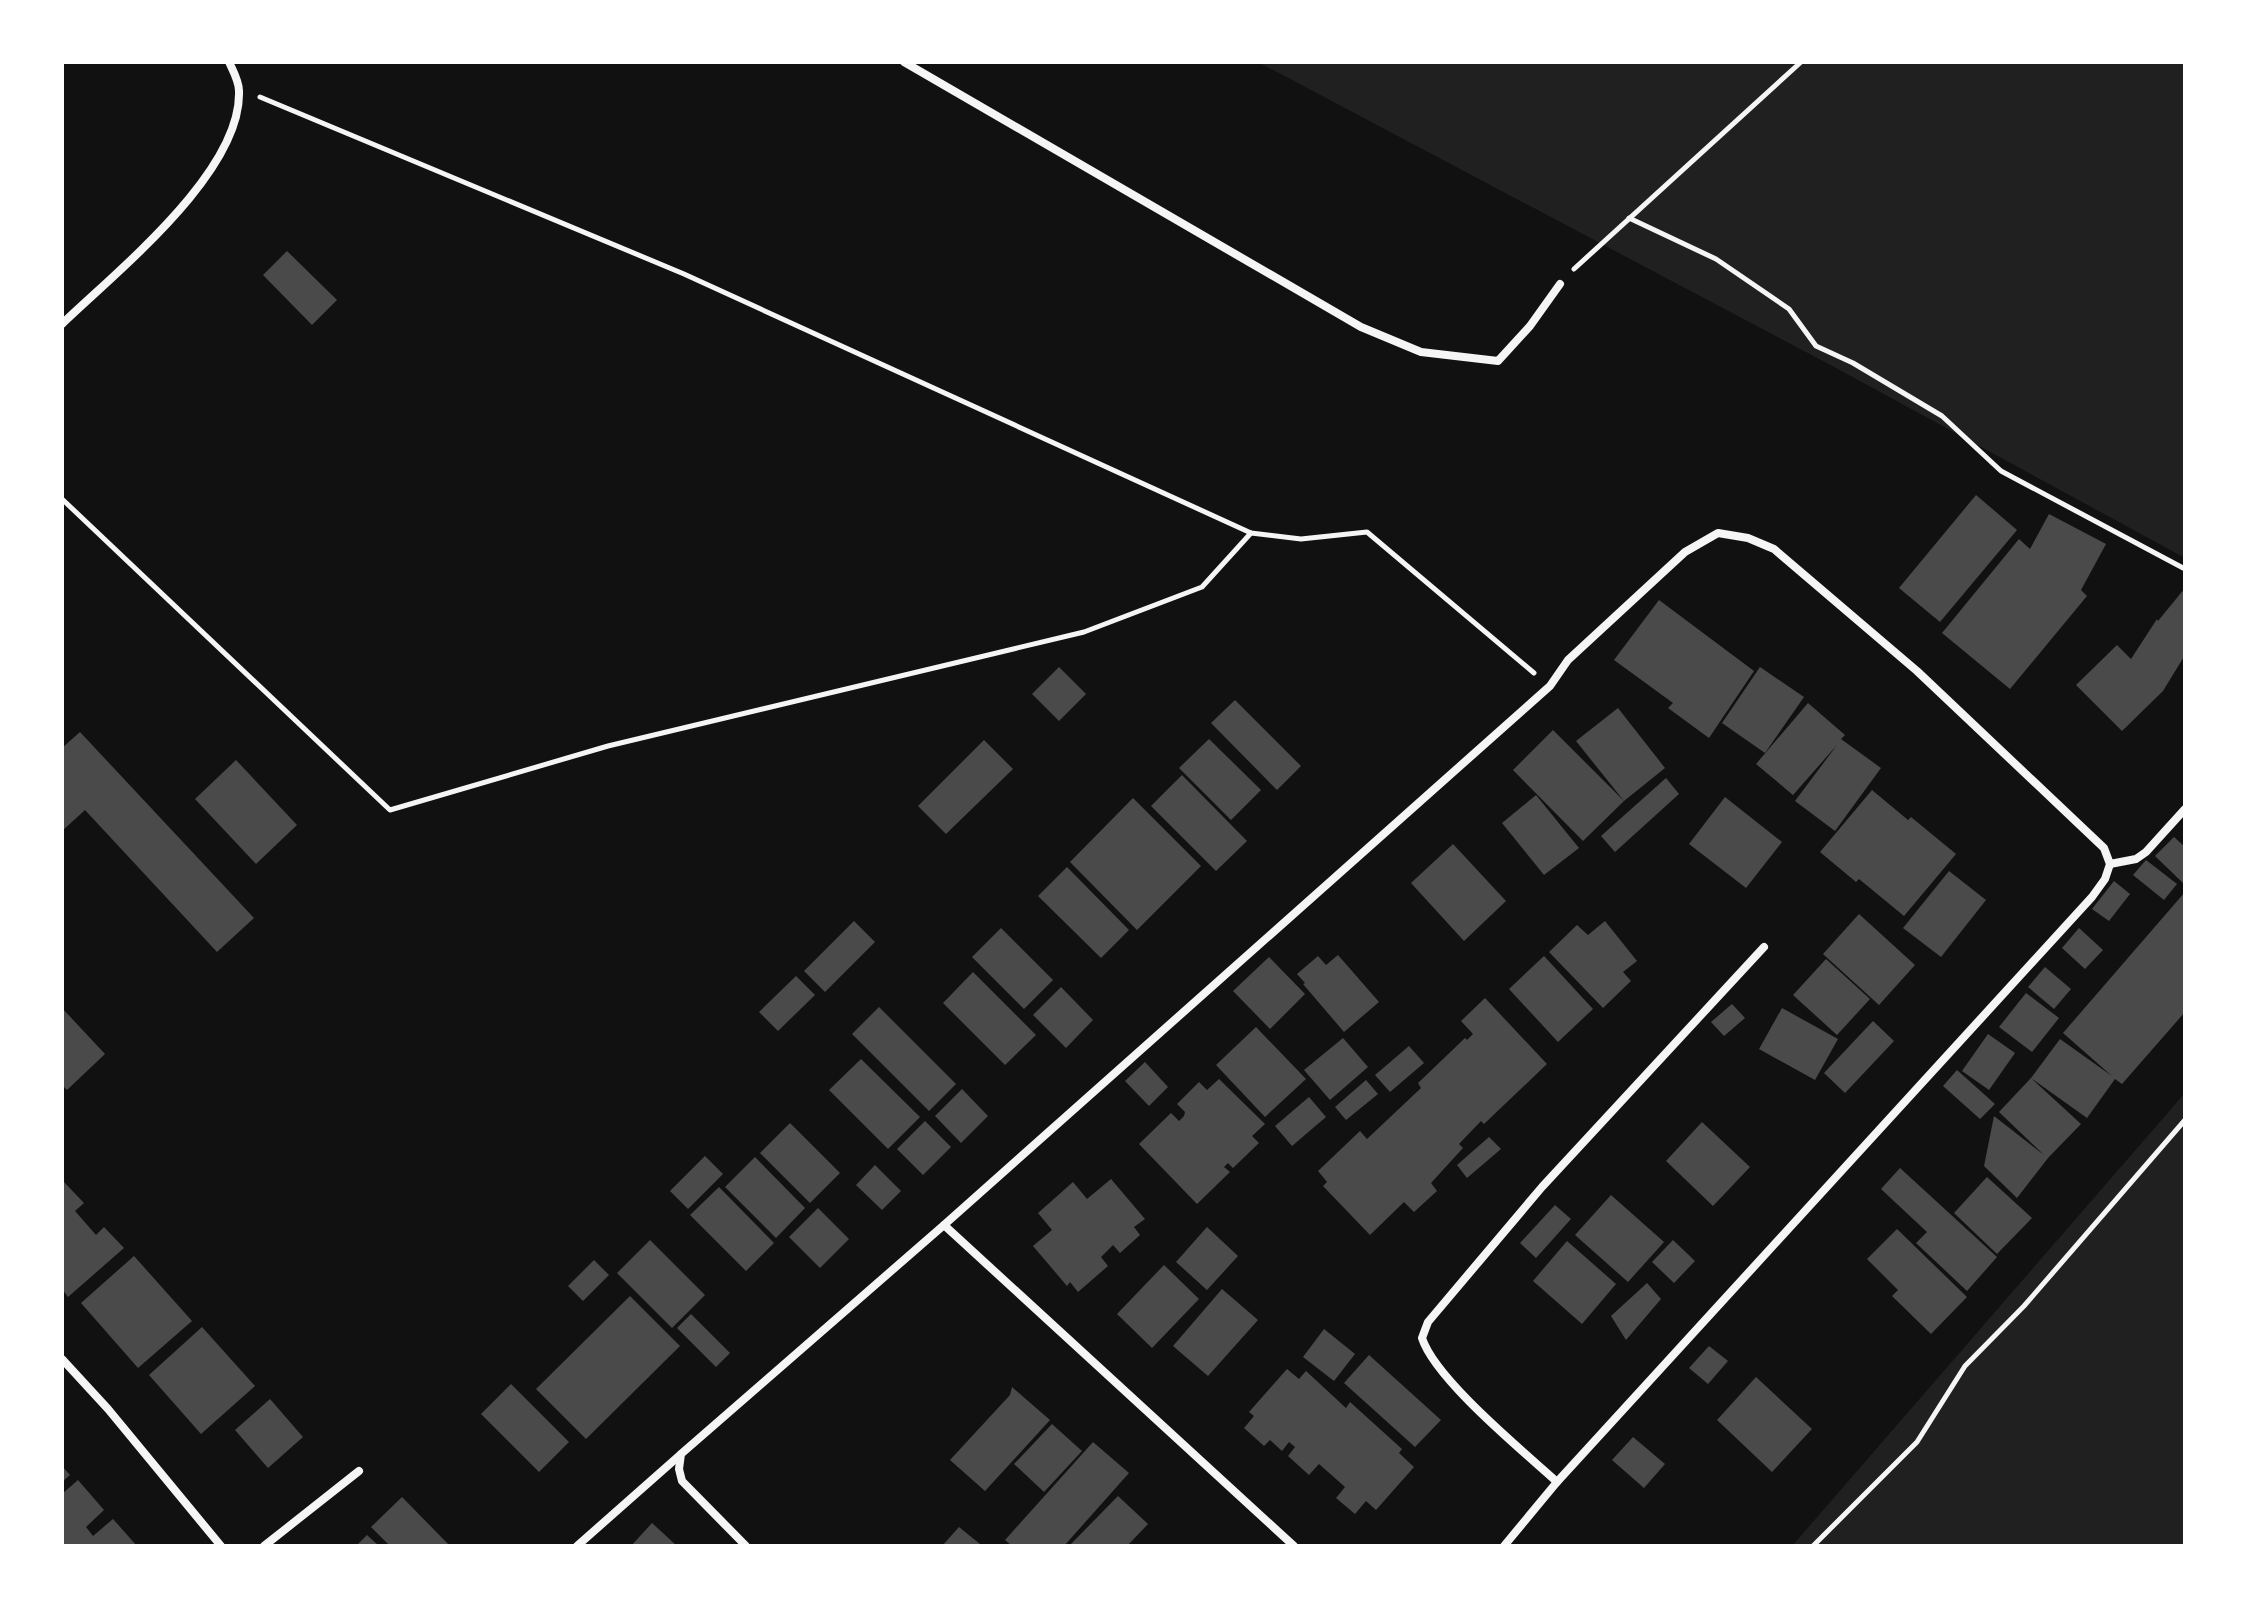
<svg xmlns="http://www.w3.org/2000/svg" width="2247" height="1608" font-family="'PT Sans Narrow',sans-serif">
	<style>
		.green { fill: #202020 }
		.building { fill: #4a4a4a }
		.lines { fill: none; stroke-linecap: round; stroke-linejoin: round }
		.path { stroke: #f5f5f5; stroke-width: 5 }
		.minor { stroke: #f5f5f5; stroke-width: 8 }
	</style>
	<rect width="100%" height="100%" fill="#111"/>
	<g class="green">
		<polygon points="1258,62 2185,62 2185,558 1836,368"/>
		<polygon points="2185,1093 2185,1546 1792,1546"/>
	</g>
	<g class="building">
		<polygon points="287,251 337,300 312,325 263,275"/>
		<polygon points="1976,495 2017,530 1940,622 1899,588"/>
		<polygon points="2049,514 2106,544 2081,590 2087,596 2010,689 1942,633 2019,539 2030,549"/>
		<polygon points="2185,588 2185,655 2163,691 2122,731 2076,685 2117,645 2131,659 2157,619 2158,621"/>
		<polygon points="1659,600 1754,671 1709,738 1668,708 1673,703 1614,660"/>
		<polygon points="1059,667 1086,694 1059,721 1032,694"/>
		<polygon points="1760,667 1804,697 1765,753 1722,723"/>
		<polygon points="1235,700 1301,766 1277,790 1211,723"/>
		<polygon points="1808,703 1845,735 1841,739 1881,768 1835,831 1795,801 1837,745 1793,795 1756,764"/>
		<polygon points="1618,708 1665,768 1624,801 1583,841 1513,770 1553,730 1624,801 1576,741"/>
		<polygon points="80,732 254,918 217,952 85,810 62,831 62,748"/>
		<polygon points="1209,739 1261,790 1231,820 1179,768"/>
		<polygon points="984,740 1013,769 946,834 918,806"/>
		<polygon points="236,760 297,825 256,864 195,799"/>
		<polygon points="1182,775 1247,841 1216,871 1151,806"/>
		<polygon points="1666,778 1679,794 1615,852 1601,836"/>
		<polygon points="1872,790 1908,820 1911,817 1956,854 1904,916 1859,879 1856,882 1820,852"/>
		<polygon points="1536,795 1579,848 1544,875 1502,823"/>
		<polygon points="1725,797 1782,842 1746,888 1689,844"/>
		<polygon points="1133,798 1201,866 1137,930 1070,862"/>
		<polygon points="2174,837 2185,847 2183,883 2155,856"/>
		<polygon points="1453,844 1506,901 1464,941 1411,883"/>
		<polygon points="2146,860 2177,884 2164,900 2133,875"/>
		<polygon points="1067,867 1129,930 1101,958 1038,896"/>
		<polygon points="1949,871 1986,900 1941,957 1903,928"/>
		<polygon points="2114,881 2130,894 2109,921 2092,909"/>
		<polygon points="2185,892 2185,1012 2122,1084 2115,1079 2087,1118 2031,1078 2081,1124 2048,1158 2017,1198 1984,1166 1994,1116 2044,1155 1999,1112 2031,1078 2060,1039 2112,1076 2063,1033"/>
		<polygon points="1859,914 1915,965 1879,1005 1823,954"/>
		<polygon points="854,921 875,942 825,992 804,971"/>
		<polygon points="1605,921 1637,961 1623,972 1631,981 1603,1008 1549,952 1577,925 1588,935"/>
		<polygon points="1001,928 1053,980 1024,1009 972,957"/>
		<polygon points="2079,928 2103,950 2085,969 2062,948"/>
		<polygon points="1338,955 1379,1002 1344,1032 1303,984 1305,983 1297,974 1318,956 1326,965"/>
		<polygon points="1544,956 1593,1009 1558,1042 1509,989"/>
		<polygon points="1269,957 1305,994 1270,1029 1233,991"/>
		<polygon points="1826,959 1870,999 1837,1035 1793,995"/>
		<polygon points="2045,967 2071,989 2054,1009 2028,987"/>
		<polygon points="973,972 1036,1035 1005,1065 943,1003"/>
		<polygon points="796,976 815,995 778,1031 759,1012"/>
		<polygon points="1061,987 1093,1020 1066,1048 1033,1015"/>
		<polygon points="2026,993 2059,1018 2032,1052 1999,1027"/>
		<polygon points="1485,998 1547,1064 1484,1124 1481,1121 1459,1144 1463,1148 1431,1183 1437,1191 1414,1212 1404,1202 1370,1235 1323,1186 1327,1182 1318,1171 1360,1131 1367,1139 1421,1088 1418,1083 1465,1038 1467,1040 1473,1034 1461,1021"/>
		<polygon points="1732,1004 1745,1018 1724,1036 1711,1022"/>
		<polygon points="879,1007 956,1084 929,1111 852,1034"/>
		<polygon points="62,1008 105,1054 67,1090 62,1085"/>
		<polygon points="1782,1008 1838,1039 1815,1080 1759,1049"/>
		<polygon points="1873,1021 1894,1041 1845,1093 1824,1073"/>
		<polygon points="1256,1027 1306,1079 1265,1117 1216,1065"/>
		<polygon points="1988,1034 2015,1053 1989,1090 1962,1071"/>
		<polygon points="1343,1038 1368,1067 1330,1100 1304,1070"/>
		<polygon points="1409,1046 1424,1063 1390,1092 1375,1075"/>
		<polygon points="861,1059 920,1117 888,1149 829,1090"/>
		<polygon points="1145,1062 1168,1087 1149,1106 1125,1081"/>
		<polygon points="1957,1070 1995,1104 1980,1119 1943,1086"/>
		<polygon points="1219,1079 1265,1124 1252,1136 1259,1143 1233,1168 1228,1163 1224,1167 1230,1172 1197,1204 1139,1144 1171,1113 1179,1121 1184,1116 1185,1112 1177,1104 1199,1082 1207,1090"/>
		<polygon points="1366,1080 1378,1094 1346,1120 1335,1107"/>
		<polygon points="962,1089 988,1116 961,1143 935,1116"/>
		<polygon points="1309,1097 1326,1117 1292,1146 1275,1126"/>
		<polygon points="925,1121 951,1147 923,1175 897,1149"/>
		<polygon points="1702,1122 1750,1167 1713,1206 1666,1161"/>
		<polygon points="790,1123 840,1173 810,1203 760,1153"/>
		<polygon points="1489,1137 1501,1149 1467,1178 1457,1165"/>
		<polygon points="705,1156 723,1174 688,1209 670,1191"/>
		<polygon points="755,1157 805,1208 776,1238 725,1187"/>
		<polygon points="875,1165 901,1191 882,1210 856,1185"/>
		<polygon points="1900,1168 1997,1257 1967,1291 1916,1243 1927,1232 1881,1189"/>
		<polygon points="1987,1177 2032,1218 1997,1254 1954,1213"/>
		<polygon points="1111,1179 1145,1219 1134,1227 1140,1235 1120,1253 1113,1245 1101,1257 1108,1266 1078,1292 1070,1282 1067,1286 1033,1246 1052,1230 1038,1213 1073,1182 1087,1199"/>
		<polygon points="64,1182 84,1203 75,1211 96,1235 104,1227 124,1248 68,1297 62,1289 62,1184"/>
		<polygon points="719,1187 774,1243 746,1271 690,1215"/>
		<polygon points="1611,1195 1664,1242 1628,1282 1575,1235"/>
		<polygon points="1555,1205 1571,1219 1536,1258 1520,1243"/>
		<polygon points="818,1208 849,1239 820,1268 789,1237"/>
		<polygon points="1207,1227 1238,1256 1207,1290 1176,1262"/>
		<polygon points="1897,1229 1967,1297 1931,1334 1892,1296 1898,1290 1867,1259"/>
		<polygon points="650,1240 705,1295 672,1328 617,1273"/>
		<polygon points="1673,1240 1695,1261 1674,1283 1652,1262"/>
		<polygon points="1567,1241 1616,1284 1582,1324 1533,1281"/>
		<polygon points="134,1256 192,1321 138,1368 81,1303"/>
		<polygon points="594,1260 609,1275 583,1301 568,1286"/>
		<polygon points="1164,1265 1199,1299 1152,1348 1117,1314"/>
		<polygon points="1647,1283 1661,1299 1626,1340 1611,1316"/>
		<polygon points="1222,1289 1258,1320 1208,1376 1173,1346"/>
		<polygon points="630,1296 680,1346 586,1439 536,1389"/>
		<polygon points="691,1314 730,1353 716,1367 677,1328"/>
		<polygon points="202,1327 255,1386 201,1434 149,1375"/>
		<polygon points="1324,1329 1355,1354 1334,1381 1303,1357"/>
		<polygon points="1709,1346 1728,1361 1708,1384 1689,1368"/>
		<polygon points="1369,1355 1441,1420 1415,1447 1344,1383"/>
		<polygon points="1287,1369 1299,1379 1306,1371 1346,1408 1350,1402 1402,1449 1399,1453 1414,1467 1376,1510 1366,1501 1355,1514 1336,1498 1345,1487 1319,1464 1309,1475 1288,1456 1295,1447 1289,1442 1282,1451 1270,1440 1264,1446 1244,1428 1254,1416 1249,1412"/>
		<polygon points="1756,1377 1812,1429 1772,1472 1717,1420"/>
		<polygon points="511,1384 569,1442 539,1472 481,1414"/>
		<polygon points="1012,1387 1050,1420 985,1491 950,1460 1010,1395"/>
		<polygon points="270,1399 303,1437 268,1468 235,1430"/>
		<polygon points="1052,1424 1082,1451 1044,1492 1014,1464"/>
		<polygon points="1633,1437 1665,1464 1644,1488 1612,1460"/>
		<polygon points="1093,1442 1129,1473 1064,1546 1012,1546 1005,1540"/>
		<polygon points="62,1466 70,1475 62,1482"/>
		<polygon points="78,1480 104,1510 86,1527 93,1536 113,1519 137,1546 62,1546 62,1494"/>
		<polygon points="1118,1496 1148,1524 1127,1546 1069,1546"/>
		<polygon points="402,1497 450,1546 390,1546 371,1527"/>
		<polygon points="652,1523 677,1546 631,1546"/>
		<polygon points="959,1527 980,1544 978,1546 942,1546"/>
		<polygon points="367,1535 379,1546 356,1546"/>
	</g>
	<g class="lines">
		<g class="path">
			<polyline points="260,97 684,274 1251,533 1301,539 1367,532 1534,673"/>
			<polyline points="1629,218 1716,259 1789,309 1816,346 1853,363 1942,416 2001,471 2185,569"/>
			<polyline points="1574,269 1801,62"/>
			<polyline points="62,499 390,810 608,746 1084,632 1202,587 1251,533"/>
			<polyline points="1813,1546 1917,1442 1965,1366 2024,1306 2185,1120"/>
		</g>
		<g class="minor">
			<polyline points="904,62 1361,327 1421,352 1498,361 1530,326 1560,284"/>
			<path d="M 62,324 C 117,271 242,172 239,91 C 239,81 233,71 229,62"/>
			<polyline points="2110,864 2136,859 2146,852 2185,809"/>
			<polyline points="944,1225 1294,1546"/>
			<polyline points="62,1359 108,1409 221,1546"/>
			<path d="M 1557,1482 C 1523,1451 1435,1379 1422,1338 L 1428,1322 L 1542,1187 L 1764,947"/>
			<polyline points="264,1546 359,1471"/>
			<polyline points="577,1546 680,1455"/>
			<polyline points="746,1546 682,1481 679,1469 681,1454 944,1225 1550,686 1568,660 1685,552 1718,533 1748,538 1774,549 1917,671 2104,848 2110,864 2105,879 2092,897 1557,1482 1504,1546"/>
		</g>
	</g>
	<rect width="2247" height="1608" fill="none" stroke="#ffffff" stroke-width="128"/>
</svg>
